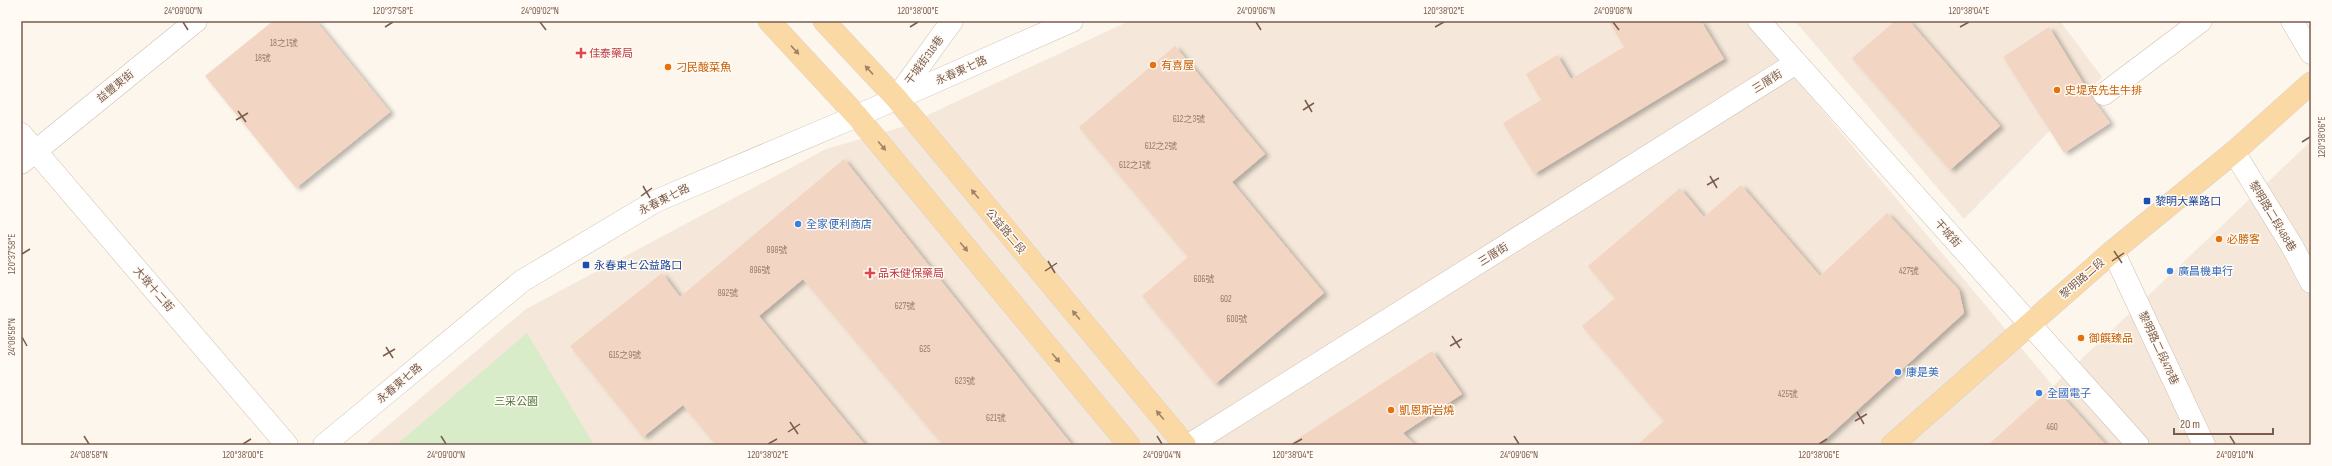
<svg xmlns="http://www.w3.org/2000/svg" width="2332" height="466" font-family="'Sofia Sans Condensed','Noto Sans TC',sans-serif">
	<style>
		.residential { fill: #f5e8da }
		.green { fill: #d8ecc9 }
		.building { fill: #f3d5c3; filter: url(#shadow) }
		.lines { fill: none; stroke-linecap: round; stroke-linejoin: round }
		.minor-casing { stroke: #d1beb0; stroke-width: 23 }
		.major-casing { stroke: #dad1cd; stroke-width: 23 }
		.minor { stroke: #fff; stroke-width: 22 }
		.major { stroke: #fbd9a5; stroke-width: 22 }
		.oneway { fill: #a18267 }
		.ticks { fill: none; stroke: #7a5c4d; stroke-width: 1.5 }
		.health-dot { fill: #e0444e; stroke: #fffaf3; stroke-width: 1.5 }
		.food-dot { fill: #e8710a; stroke: #fffaf3; stroke-width: 1.5 }
		.transit-dot { fill: #1a4fb4; stroke: #fffaf3; stroke-width: 1.5 }
		.shop-dot { fill: #3f7fe0; stroke: #fffaf3; stroke-width: 1.5 }
		.labels { text-anchor: middle; stroke-width: 3; stroke-linejoin: round; paint-order: stroke }
		.number-label { font-size: 9px; fill: #987a6a }
		.health-label { font-size: 11px; fill: #be3a42; stroke: #fffaf3; text-anchor: start }
		.street-label { font-size: 11px; fill: #7a5c4d; stroke: #fffaf3 }
		.food-label { font-size: 11px; fill: #c56008; stroke: #fffaf3; text-anchor: start }
		.transit-label { font-size: 11px; fill: #164399; stroke: #fffaf3; text-anchor: start }
		.shop-label { font-size: 11px; fill: #366cbe; stroke: #fffaf3; text-anchor: start }
		.park-label { font-size: 11px; fill: #537a41; stroke: #fffaf3 }
		.neatline { fill: none; stroke: #7a5c4d; stroke-width: 1.5 }
		.ticks-label { font-size: 10px; text-anchor: middle; fill: #7a5c4d }
	</style>
	<defs>
		<filter id="shadow"><feDropShadow dx="4.5" dy="2.5" stdDeviation="2" flood-color="#0004"/></filter>
	</defs>
	<rect width="100%" height="100%" fill="#fdf6ec"/>
	<g class="residential">
		<polygon points="1129,21 1748,21 2053,386 2311,141 2311,445 365,445 526,309 826,149 902,127"/>
		<polygon points="1795,21 2060,21 2102,77 1964,219"/>
	</g>
	<polygon class="green" points="527,333 594,445 396,445"/>
	<g class="building">
		<polygon points="273,21 316,21 390,112 296,188 205,76"/>
		<polygon points="1609,21 1701,21 1724,59 1534,174 1503,123 1541,100 1526,74 1557,55 1571,79 1624,47"/>
		<polygon points="1895,21 1909,21 2000,126 1950,170 1852,58"/>
		<polygon points="2049,27 2094,101 2110,123 2064,153 2003,57"/>
		<polygon points="1175,46 1265,154 1232,182 1324,293 1215,384 1142,296 1188,257 1079,127"/>
		<polygon points="844,159 1072,445 943,445 803,279 759,316 865,445 716,445 683,405 643,437 570,346 662,273 680,297"/>
		<polygon points="1741,185 1820,276 1887,213 1959,290 1964,313 1819,445 1637,445 1664,421 1582,326 1615,298 1588,266 1680,188 1704,217"/>
		<polygon points="1432,351 1462,394 1403,433 1415,445 1288,445"/>
		<polygon points="2053,386 2106,445 1988,445"/>
	</g>
	<g class="lines">
		<defs>
			<g id="minor">
				<polyline points="1759,21 2138,445"/>
				<polyline points="2292,21 2311,53"/>
				<polyline points="2104,94 2201,21"/>
				<polyline points="897,97 952,21"/>
				<polyline points="21,134 287,445"/>
				<polyline points="2234,152 2292,246 2311,282"/>
				<polyline points="21,163 196,21"/>
				<polyline points="2113,251 2204,445"/>
				<polyline points="324,445 522,281 656,201 857,116 1072,21"/>
				<polyline points="1189,445 1796,63"/>
			</g>
			<g id="major">
				<polyline points="769,21 857,116 1129,445"/>
				<polyline points="824,21 896,98 1185,445"/>
				<polyline points="1892,445 2113,251 2234,152 2311,83"/>
			</g>
		</defs>
		<use href="#minor" class="minor-casing"/>
		<use href="#major" class="major-casing"/>
		<use href="#minor" class="minor"/>
		<use href="#major" class="major"/>
	</g>
	<defs><path id="oneway-solid" d="M-6-.8H1V-3.2L6.5 0L1 3.2V.8H-6Z"/></defs>
	<g class="oneway">
		<use href="#oneway-solid" transform="translate(795 50) rotate(47)"/>
		<use href="#oneway-solid" transform="translate(869 70) rotate(-133)"/>
		<use href="#oneway-solid" transform="translate(882 146) rotate(50)"/>
		<use href="#oneway-solid" transform="translate(975 194) rotate(-130)"/>
		<use href="#oneway-solid" transform="translate(964 247) rotate(50)"/>
		<use href="#oneway-solid" transform="translate(1076 315) rotate(-130)"/>
		<use href="#oneway-solid" transform="translate(1056 358) rotate(50)"/>
		<use href="#oneway-solid" transform="translate(1160 415) rotate(-130)"/>
	</g>
	<path class="ticks" d="M 183,22 L 188,30M 540,22 L 546,30M 1256,22 L 1261,30M 1613,22 L 1619,30M 385,27 L 393,22M 910,27 L 918,22M 1435,27 L 1444,22M 1960,27 L 1969,22M 1305,100 L 1312,112M 1303,110 L 1314,103M 238,111 L 246,122M 236,120 L 248,113M 2302,142 L 2310,137M 1710,176 L 1717,188M 1707,185 L 1719,178M 643,186 L 650,198M 641,196 L 652,188M 2114,251 L 2122,263M 22,254 L 30,249M 1048,261 L 1055,273M 2112,261 L 2124,253M 1045,271 L 1057,263M 1452,336 L 1460,348M 22,337 L 27,346M 1450,346 L 1462,339M 386,347 L 393,358M 383,356 L 395,349M 1857,412 L 1864,424M 1855,421 L 1867,414M 790,422 L 798,434M 788,432 L 800,424M 84,436 L 89,444M 441,436 L 446,444M 1157,436 L 1162,444M 1514,436 L 1519,444M 2230,436 L 2235,444M 243,444 L 251,439M 768,444 L 777,439M 1293,444 L 1302,439M 1819,444 L 1827,439"/>
	<g class="health-dot">
		<path d="M579 47h4v4h4v4h-4v4h-4v-4h-4v-4h4z"/>
		<path d="M868 267h4v4h4v4h-4v4h-4v-4h-4v-4h4z"/>
	</g>
	<g class="food-dot">
		<circle cx="1153" cy="65" r="4"/>
		<circle cx="668" cy="67" r="4"/>
		<circle cx="2057" cy="90" r="4"/>
		<circle cx="2219" cy="239" r="4"/>
		<circle cx="2081" cy="338" r="4"/>
		<circle cx="1391" cy="410" r="4"/>
	</g>
	<g class="transit-dot">
		<rect x="2143" y="197" width="8" height="8" rx="2"/>
		<rect x="582" y="261" width="8" height="8" rx="2"/>
	</g>
	<g class="shop-dot">
		<circle cx="798" cy="224" r="4"/>
		<circle cx="2170" cy="271" r="4"/>
		<circle cx="1898" cy="372" r="4"/>
		<circle cx="2039" cy="393" r="4"/>
	</g>
	<g class="labels">
		<g class="number-label">
			<text x="284" y="46">18之1號</text>
			<text x="263" y="61">18號</text>
			<text x="1189" y="122">612之3號</text>
			<text x="1161" y="149">612之2號</text>
			<text x="1135" y="168">612之1號</text>
			<text x="777" y="253">898號</text>
			<text x="760" y="273">896號</text>
			<text x="1909" y="274">427號</text>
			<text x="1204" y="282">606號</text>
			<text x="728" y="296">892號</text>
			<text x="1226" y="302">602</text>
			<text x="905" y="309">627號</text>
			<text x="1237" y="322">600號</text>
			<text x="925" y="352">625</text>
			<text x="625" y="358">615之9號</text>
			<text x="965" y="384">623號</text>
			<text x="1788" y="397">425號</text>
			<text x="996" y="421">621號</text>
			<text x="2052" y="430">460</text>
		</g>
		<g class="health-label">
			<text x="589" y="57">佳泰藥局</text>
			<text x="878" y="277">品禾健保藥局</text>
		</g>
		<g class="street-label">
			<text transform="translate(924 60) rotate(-54)" y="4">干城街318巷</text>
			<text transform="translate(961 70) rotate(-24)" y="4">永春東七路</text>
			<text transform="translate(1767 81) rotate(-32)" y="4">三厝街</text>
			<text transform="translate(115 86) rotate(-39)" y="4">益豐東街</text>
			<text transform="translate(664 199) rotate(-26)" y="4">永春東七路</text>
			<text transform="translate(2273 216) rotate(59)" y="4">黎明路二段488巷</text>
			<text transform="translate(1006 231) rotate(50)" y="4">公益路二段</text>
			<text transform="translate(1948 233) rotate(48)" y="4">干城街</text>
			<text transform="translate(1493 254) rotate(-32)" y="4">三厝街</text>
			<text transform="translate(2082 278) rotate(-41)" y="4">黎明路二段</text>
			<text transform="translate(154 289) rotate(49)" y="4">大墩十二街</text>
			<text transform="translate(2159 348) rotate(65)" y="4">黎明路二段478巷</text>
			<text transform="translate(399 383) rotate(-40)" y="4">永春東七路</text>
		</g>
		<g class="food-label">
			<text x="1161" y="69">有喜屋</text>
			<text x="676" y="71">刁民酸菜魚</text>
			<text x="2065" y="94">史堤克先生牛排</text>
			<text x="2227" y="243">必勝客</text>
			<text x="2089" y="342">御饌臻品</text>
			<text x="1399" y="414">凱恩斯岩燒</text>
		</g>
		<g class="transit-label">
			<text x="2155" y="205">黎明大業路口</text>
			<text x="594" y="269">永春東七公益路口</text>
		</g>
		<g class="shop-label">
			<text x="806" y="228">全家便利商店</text>
			<text x="2178" y="275">廣昌機車行</text>
			<text x="1906" y="376">康是美</text>
			<text x="2047" y="397">全國電子</text>
		</g>
		<g class="park-label">
			<text x="516" y="405">三采公園</text>
		</g>
	</g>
	<rect width="2332" height="466" fill="none" stroke="#fffaf3" stroke-width="44"/>
	<path d="M2174 428v6h99v-6" fill="none" stroke="#7a5c4d" stroke-width="2"/>
	<text x="2180" y="428" font-size="12" fill="#7a5c4d" stroke="#fffaf3" stroke-width="3" paint-order="stroke">20 m</text>
	<rect x="22" y="22" width="2288" height="422" class="neatline"/>
	<g class="ticks-label">
		<text x="183" y="14">24°09'00"N</text>
		<text x="393" y="14">120°37'58"E</text>
		<text x="540" y="14">24°09'02"N</text>
		<text x="918" y="14">120°38'00"E</text>
		<text x="1256" y="14">24°09'06"N</text>
		<text x="1444" y="14">120°38'02"E</text>
		<text x="1613" y="14">24°09'08"N</text>
		<text x="1969" y="14">120°38'04"E</text>
		<text transform="translate(2321 137) rotate(-90)" y="4">120°38'06"E</text>
		<text transform="translate(11 254) rotate(-90)" y="4">120°37'58"E</text>
		<text transform="translate(11 337) rotate(-90)" y="4">24°08'58"N</text>
		<text x="89" y="458">24°08'58"N</text>
		<text x="243" y="458">120°38'00"E</text>
		<text x="446" y="458">24°09'00"N</text>
		<text x="768" y="458">120°38'02"E</text>
		<text x="1162" y="458">24°09'04"N</text>
		<text x="1293" y="458">120°38'04"E</text>
		<text x="1519" y="458">24°09'06"N</text>
		<text x="1819" y="458">120°38'06"E</text>
		<text x="2235" y="458">24°09'10"N</text>
	</g>
</svg>
